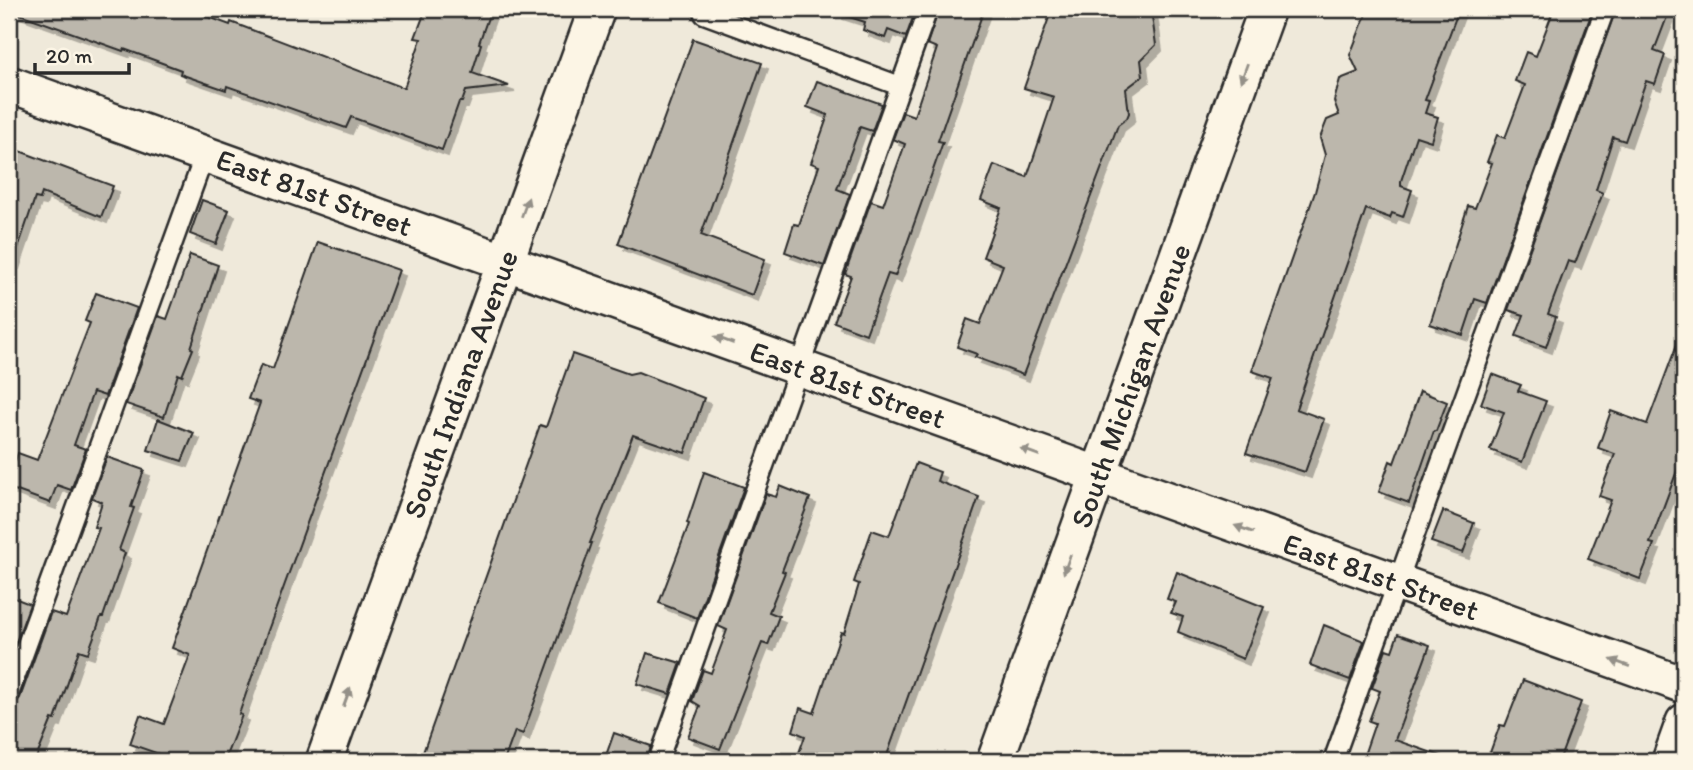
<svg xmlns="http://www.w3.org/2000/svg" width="1693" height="770" font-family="Itim,sans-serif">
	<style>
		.building { fill: #bcb7ac; stroke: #2b2b2b; stroke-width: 2; filter: url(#shadow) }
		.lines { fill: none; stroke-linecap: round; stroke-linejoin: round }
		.lane-casing { stroke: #2b2b2b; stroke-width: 23 }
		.street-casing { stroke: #2b2b2b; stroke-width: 40 }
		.lane { stroke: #fcf5e5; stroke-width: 18 }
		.street { stroke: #fcf5e5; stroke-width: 35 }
		.oneway { fill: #949088 }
		.labels { text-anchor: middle; stroke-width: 5; stroke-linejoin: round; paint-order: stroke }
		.street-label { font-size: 30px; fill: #2b2b2b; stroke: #fcf5e5 }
	</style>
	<defs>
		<filter id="shadow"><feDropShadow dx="6" dy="6" stdDeviation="0" flood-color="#0004"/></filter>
	</defs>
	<rect width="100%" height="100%" fill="#efe9da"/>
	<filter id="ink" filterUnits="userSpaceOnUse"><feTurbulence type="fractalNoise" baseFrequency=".0143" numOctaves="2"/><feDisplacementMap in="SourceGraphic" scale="14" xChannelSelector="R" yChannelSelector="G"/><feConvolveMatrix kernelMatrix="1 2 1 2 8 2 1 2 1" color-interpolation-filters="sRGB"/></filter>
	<g filter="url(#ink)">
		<g class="building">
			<polygon points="15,9 187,9 230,25 231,22 404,88 421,39 415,38 426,9 491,9 479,43 481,44 472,73 509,86 466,91 462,102 459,102 442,150 351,117 346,128 227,86 226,90 180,74 181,70 154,60 124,49 123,51 14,12"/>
			<polygon points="838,9 916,9 906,37 888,30 885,38 863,30 865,22 837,13"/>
			<polygon points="939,9 984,9 938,141 943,142 903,255 895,276 888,274 866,334 834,322 851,276 845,274 871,201 883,205 905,144 893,139 903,112 914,116 937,48 927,44"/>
			<polygon points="1052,9 1151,9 1156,45 1141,60 1143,76 1126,89 1129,113 1127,118 1118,125 1023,375 975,357 977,354 957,347 967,319 980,324 1003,265 983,257 1001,208 981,200 994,165 1027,177 1054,97 1024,88"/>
			<polygon points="1368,9 1459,9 1425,100 1429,101 1425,113 1438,117 1431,141 1416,136 1401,181 1401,186 1412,190 1403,217 1392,213 1390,218 1366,209 1296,409 1324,419 1305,472 1246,453 1273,378 1252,371 1315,192 1325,155 1320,138 1327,120 1339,115 1334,101 1340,79 1358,72 1350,55"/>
			<polygon points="1554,9 1593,9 1487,303 1475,299 1463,335 1430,324 1468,206 1475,208 1492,163 1487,162 1497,135 1505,138 1525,85 1515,81 1526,52 1536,56"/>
			<polygon points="1616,9 1670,9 1654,51 1665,55 1655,84 1646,81 1625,141 1613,137 1596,190 1603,193 1575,263 1568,261 1548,314 1556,317 1546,347 1516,336 1524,315 1508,310"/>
			<polygon points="693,39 762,63 701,235 765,259 752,295 618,244"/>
			<polygon points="817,81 882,104 872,131 860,127 837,189 850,194 824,266 785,252 794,224 799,225 819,166 811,163 828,115 807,107"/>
			<polygon points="9,147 113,186 101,217 42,193 40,199 35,198 13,263 9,263"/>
			<polygon points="202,200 229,210 216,244 190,234"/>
			<polygon points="318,242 399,270 266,636 239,714 242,715 224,761 179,761 130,744 140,715 164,724 190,655 172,648 260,403 248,399 261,365 273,369"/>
			<polygon points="190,255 218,265 191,348 193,349 182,376 178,374 164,417 126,404 158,316 167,319"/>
			<polygon points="96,293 137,308 105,396 93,392 74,445 86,449 71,490 57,485 50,503 9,488 9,478 18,453 37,460 90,323 85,321"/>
			<polygon points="1682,331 1684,331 1684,452 1650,543 1654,544 1640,579 1588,559 1611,500 1599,496 1615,454 1598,448 1611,411 1647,424"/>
			<polygon points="572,354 629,374 638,372 704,398 685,453 633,435 590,543 592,543 523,734 515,731 504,761 420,761 540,425 546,427"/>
			<polygon points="1492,374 1521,385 1518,391 1546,401 1522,462 1490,450 1504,412 1481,404"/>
			<polygon points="1420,391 1447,402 1436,431 1434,431 1409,503 1379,492 1390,461 1394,463"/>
			<polygon points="158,419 194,433 182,461 148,450"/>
			<polygon points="107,457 144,470 131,507 134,508 119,550 125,553 103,617 101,617 88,653 79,650 55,720 52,719 35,761 9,761 9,705 16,703 20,698 51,612 66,617 99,528 94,527 102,502 92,498"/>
			<polygon points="916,463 940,472 937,481 979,497 885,761 796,761 805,736 793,731 800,708 814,713 841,632 844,633 859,584 854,582 872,530 889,536"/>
			<polygon points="704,472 744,487 697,618 659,603 689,524 687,523"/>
			<polygon points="780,486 810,498 782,571 785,572 769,612 779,616 768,645 762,643 720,749 688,737 700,706 692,701 703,670 711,673 727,630 718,626 766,494 776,497"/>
			<polygon points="1443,511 1474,523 1463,553 1431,542"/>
			<polygon points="1177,572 1264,607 1243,659 1178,632 1183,617 1171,613 1176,602 1167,599"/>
			<polygon points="9,596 30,604 9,661"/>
			<polygon points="1324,625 1364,641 1350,680 1310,665"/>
			<polygon points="1398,634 1430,645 1395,740 1444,757 1444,761 1362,761 1375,723 1369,721 1380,691 1372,688 1386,649 1392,651"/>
			<polygon points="647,653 681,663 670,694 637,684"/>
			<polygon points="1523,680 1581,702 1559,761 1487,761 1500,725 1505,726"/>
			<polygon points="614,733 651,746 647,761 604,761"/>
		</g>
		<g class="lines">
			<defs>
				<g id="lane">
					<polyline points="704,14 900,86"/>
					<polyline points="9,694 205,154"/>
					<polyline points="658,761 928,9"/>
					<polyline points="1333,761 1605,9"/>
				</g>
				<g id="street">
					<path id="s1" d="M 9,84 C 568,282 1125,487 1684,685"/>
					<path id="s2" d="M 324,761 L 597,9"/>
					<path id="s3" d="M 995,761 L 1267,9"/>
					<polyline points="1670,761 1684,722"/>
				</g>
			</defs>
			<use href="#lane" class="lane-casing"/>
			<use href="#street" class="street-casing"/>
			<use href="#lane" class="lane"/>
			<use href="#street" class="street"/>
		</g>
		<defs><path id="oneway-solid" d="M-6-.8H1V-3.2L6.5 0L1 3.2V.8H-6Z" transform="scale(1.75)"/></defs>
		<g class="oneway">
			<use href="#oneway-solid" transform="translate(1244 73) rotate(110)"/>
			<use href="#oneway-solid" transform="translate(525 207) rotate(-70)"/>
			<use href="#oneway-solid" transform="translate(724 340) rotate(-160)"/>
			<use href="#oneway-solid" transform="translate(1030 452) rotate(-160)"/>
			<use href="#oneway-solid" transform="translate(1244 529) rotate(-160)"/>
			<use href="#oneway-solid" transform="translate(1067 564) rotate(110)"/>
			<use href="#oneway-solid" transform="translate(1620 663) rotate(-160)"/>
			<use href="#oneway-solid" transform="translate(347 697) rotate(-70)"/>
		</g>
	</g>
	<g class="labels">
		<g class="street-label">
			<text dy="10" stroke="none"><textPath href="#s1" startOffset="324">East 81st Street</textPath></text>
			<text dy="10" stroke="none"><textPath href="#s2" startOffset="401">South Indiana Avenue</textPath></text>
			<text dy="10" stroke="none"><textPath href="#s1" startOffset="891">East 81st Street</textPath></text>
			<text dy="10" stroke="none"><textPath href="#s3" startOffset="399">South Michigan Avenue</textPath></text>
			<text dy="10" stroke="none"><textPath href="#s1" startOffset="1458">East 81st Street</textPath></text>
		</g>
	</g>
	<rect width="1693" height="770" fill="none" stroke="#fcf5e5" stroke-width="35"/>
	<rect x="18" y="18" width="1658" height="735" fill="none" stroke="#2b2b2b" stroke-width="2.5" filter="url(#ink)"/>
	<path d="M35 63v10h94v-10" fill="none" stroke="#2b2b2b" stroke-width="3.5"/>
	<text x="46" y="63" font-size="21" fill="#2b2b2b" stroke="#fcf5e5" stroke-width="5" paint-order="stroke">20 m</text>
</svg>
